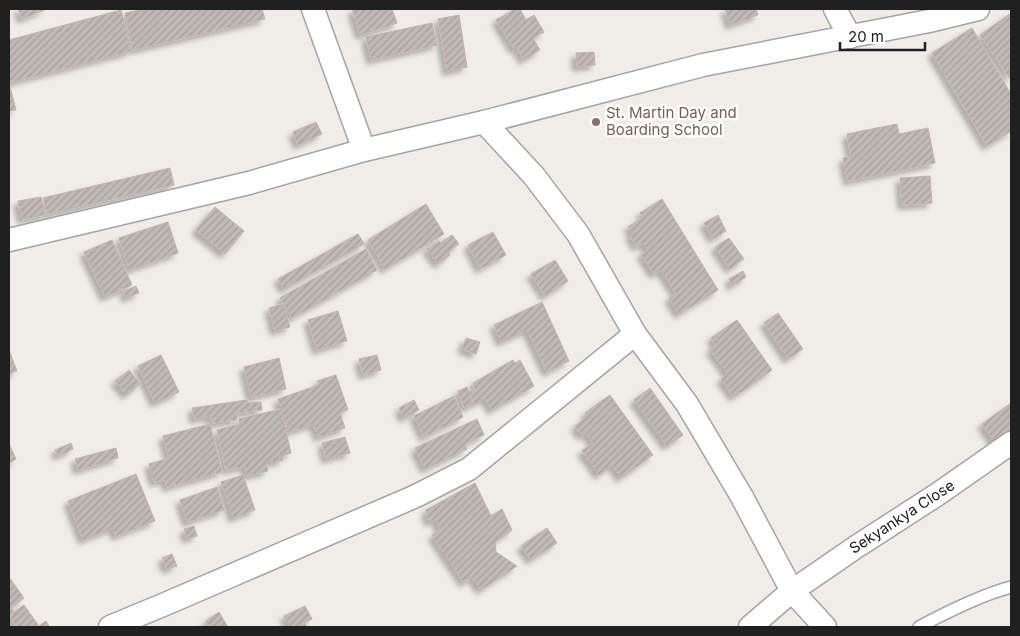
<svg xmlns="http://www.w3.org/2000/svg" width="1020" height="636" font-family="Inter,sans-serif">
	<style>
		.building { fill: url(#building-hatch); stroke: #c1b5ab; filter: url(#shadow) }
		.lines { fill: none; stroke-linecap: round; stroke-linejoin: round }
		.lane-casing { stroke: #a4a4a4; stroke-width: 14 }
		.street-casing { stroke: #a4a4a4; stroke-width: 25 }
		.lane { stroke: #fff; stroke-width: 11 }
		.street { stroke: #fff; stroke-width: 22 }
		.education-dot { fill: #8d6e63; stroke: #fff; stroke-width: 2 }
		.labels { text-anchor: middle; stroke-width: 5; stroke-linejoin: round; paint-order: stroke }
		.education-label { font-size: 15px; fill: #785e54; stroke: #fff; text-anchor: start }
		.street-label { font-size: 15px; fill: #202020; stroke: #fff }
	</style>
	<defs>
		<pattern id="building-hatch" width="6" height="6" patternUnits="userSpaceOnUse" patternTransform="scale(1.25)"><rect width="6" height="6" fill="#c0b9b5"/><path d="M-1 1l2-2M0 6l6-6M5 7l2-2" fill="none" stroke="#a59f9b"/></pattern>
		<filter id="shadow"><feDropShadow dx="-4.5" dy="4.5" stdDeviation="2.5" flood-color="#0004"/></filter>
	</defs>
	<rect width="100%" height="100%" fill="#f0ede8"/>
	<g class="building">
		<polygon points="18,9 47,9 22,19"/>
		<polygon points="145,9 262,9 265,19 133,50 125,13"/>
		<polygon points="352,9 392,9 397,23 360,35"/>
		<polygon points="515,9 520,9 526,20 534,15 544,32 533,38 540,50 524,60 516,47 514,49 496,20"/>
		<polygon points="725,9 756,9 758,15 730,25"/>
		<polygon points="121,10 131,51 9,83 9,40"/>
		<polygon points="1011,13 1011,80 980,35"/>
		<polygon points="459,15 467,67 447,71 438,19"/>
		<polygon points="432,23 437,45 371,60 366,37"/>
		<polygon points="972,28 1011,94 1011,131 987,146 932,53"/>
		<polygon points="594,52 595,65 577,67 576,53"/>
		<polygon points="9,83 16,110 9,111"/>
		<polygon points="316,122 322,134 298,145 293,132"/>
		<polygon points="897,124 899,134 928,128 935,163 848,181 843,158 851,157 847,134"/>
		<polygon points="170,168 174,185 47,214 43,198"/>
		<polygon points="930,176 932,203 902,205 900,178"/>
		<polygon points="41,197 45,215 22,219 18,201"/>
		<polygon points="662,199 718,290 679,314 669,298 676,294 661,270 654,274 641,254 648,250 643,243 637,247 630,236 633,234 628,227 643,217 640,213"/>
		<polygon points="426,204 444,234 385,269 368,240"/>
		<polygon points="215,207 244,231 225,254 196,230"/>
		<polygon points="718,215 726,231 713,239 704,223"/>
		<polygon points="168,222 178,253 129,270 119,238"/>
		<polygon points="493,232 506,255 480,269 468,245"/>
		<polygon points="358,234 364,244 284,289 278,279"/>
		<polygon points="452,235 459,244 448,252 450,255 438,264 427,249 439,241 440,243"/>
		<polygon points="729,238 744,259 730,269 715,247"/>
		<polygon points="112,240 132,285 105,297 84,252"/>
		<polygon points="366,249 377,270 292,318 280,298"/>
		<polygon points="555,260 568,281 545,296 531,274"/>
		<polygon points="743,271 746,277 732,286 729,279"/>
		<polygon points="136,286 139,293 126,298 124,291"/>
		<polygon points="542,302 569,361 547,372 527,330 501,342 494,325"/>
		<polygon points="283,304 290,327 275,331 269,308"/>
		<polygon points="338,311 347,341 317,350 308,320"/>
		<polygon points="778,313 803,349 788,359 764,323"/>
		<polygon points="737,320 772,370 734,397 721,379 728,374 710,349 716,346 711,338"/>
		<polygon points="466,338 480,342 476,354 462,349"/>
		<polygon points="9,350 17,371 9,374"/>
		<polygon points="161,355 179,392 155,403 138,366"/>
		<polygon points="377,355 381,370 363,375 359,359"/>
		<polygon points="279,358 286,389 251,397 244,367"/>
		<polygon points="513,360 515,363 520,360 534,386 492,410 485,398 475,404 469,392 475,389 473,383"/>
		<polygon points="129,370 140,384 127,395 115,381"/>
		<polygon points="336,375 348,410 340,413 345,428 318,437 314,424 289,432 278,399 319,385 317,381"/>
		<polygon points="467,387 473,405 464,408 458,391"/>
		<polygon points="650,388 683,435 667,446 634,400"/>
		<polygon points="610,395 653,455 621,478 612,465 599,475 582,451 593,443 586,433 582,436 575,426 587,417 585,413"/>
		<polygon points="454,396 463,417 424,437 414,416"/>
		<polygon points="247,400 248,403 261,402 262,410 236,413 237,420 212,423 211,416 194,419 192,408"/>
		<polygon points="414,400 419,410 404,418 399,408"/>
		<polygon points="1011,403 1011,434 996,445 982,424"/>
		<polygon points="281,409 291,453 282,456 283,460 271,463 271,461 266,462 268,471 247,476 245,466 226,470 217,430 240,424 239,419"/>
		<polygon points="477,419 484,435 465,444 467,449 425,469 415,448"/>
		<polygon points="210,424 222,472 167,487 165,480 154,482 149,464 169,458 163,436"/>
		<polygon points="345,437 350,453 326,459 322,443"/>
		<polygon points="71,443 73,449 58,456 55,450"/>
		<polygon points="9,444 16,459 9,463"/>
		<polygon points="116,448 118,458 78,470 75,459"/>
		<polygon points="136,474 155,521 116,536 113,528 83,540 68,501"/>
		<polygon points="243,475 255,510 233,518 221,482"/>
		<polygon points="475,483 491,516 502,509 512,530 495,542 496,552 517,566 481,590 472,577 464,583 432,535 440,531 436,519 429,522 426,510"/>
		<polygon points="217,487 224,510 187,522 180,500"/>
		<polygon points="194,526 197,536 187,539 184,529"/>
		<polygon points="547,528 557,543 531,560 521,546"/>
		<polygon points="172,554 177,566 167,569 162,558"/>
		<polygon points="9,577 24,598 11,608 14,612 24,605 39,626 46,621 49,626 48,627 17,627 9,616"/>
		<polygon points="305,606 312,619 304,623 307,627 290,627 284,616"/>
		<polygon points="219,612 228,627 210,627 206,621"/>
	</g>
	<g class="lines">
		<defs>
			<path id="lane" d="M 919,627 C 947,612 981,595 1011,587"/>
			<g id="street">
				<polyline points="313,9 364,150"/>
				<polyline points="835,9 850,37"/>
				<polyline points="484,122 534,176 578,234 635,334 687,404 742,497 792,591 825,627"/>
				<polyline points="9,240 249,183 364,150 484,122 703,65 929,21 978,9"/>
				<polyline points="110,627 163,605 416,496 469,469 635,334"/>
				<polyline points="750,627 792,591 856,547 938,494 1011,443"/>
			</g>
		</defs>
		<use href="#lane" class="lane-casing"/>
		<use href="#street" class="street-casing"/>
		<use href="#lane" class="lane"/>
		<use href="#street" class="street"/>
	</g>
	<circle class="education-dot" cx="596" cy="122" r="5"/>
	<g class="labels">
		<g class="education-label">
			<text x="606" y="118">St. Martin Day and<tspan x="606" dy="17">Boarding School</tspan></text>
		</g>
		<g class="street-label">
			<text transform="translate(902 517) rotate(-33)" y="5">Sekyankya Close</text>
		</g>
	</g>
	<rect width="1020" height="636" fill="none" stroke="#202020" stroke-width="20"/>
	<path d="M840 42v8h85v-8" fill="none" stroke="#202020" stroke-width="2.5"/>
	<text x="848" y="42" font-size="15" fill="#202020" stroke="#ffffff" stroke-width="4" paint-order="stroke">20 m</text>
</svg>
